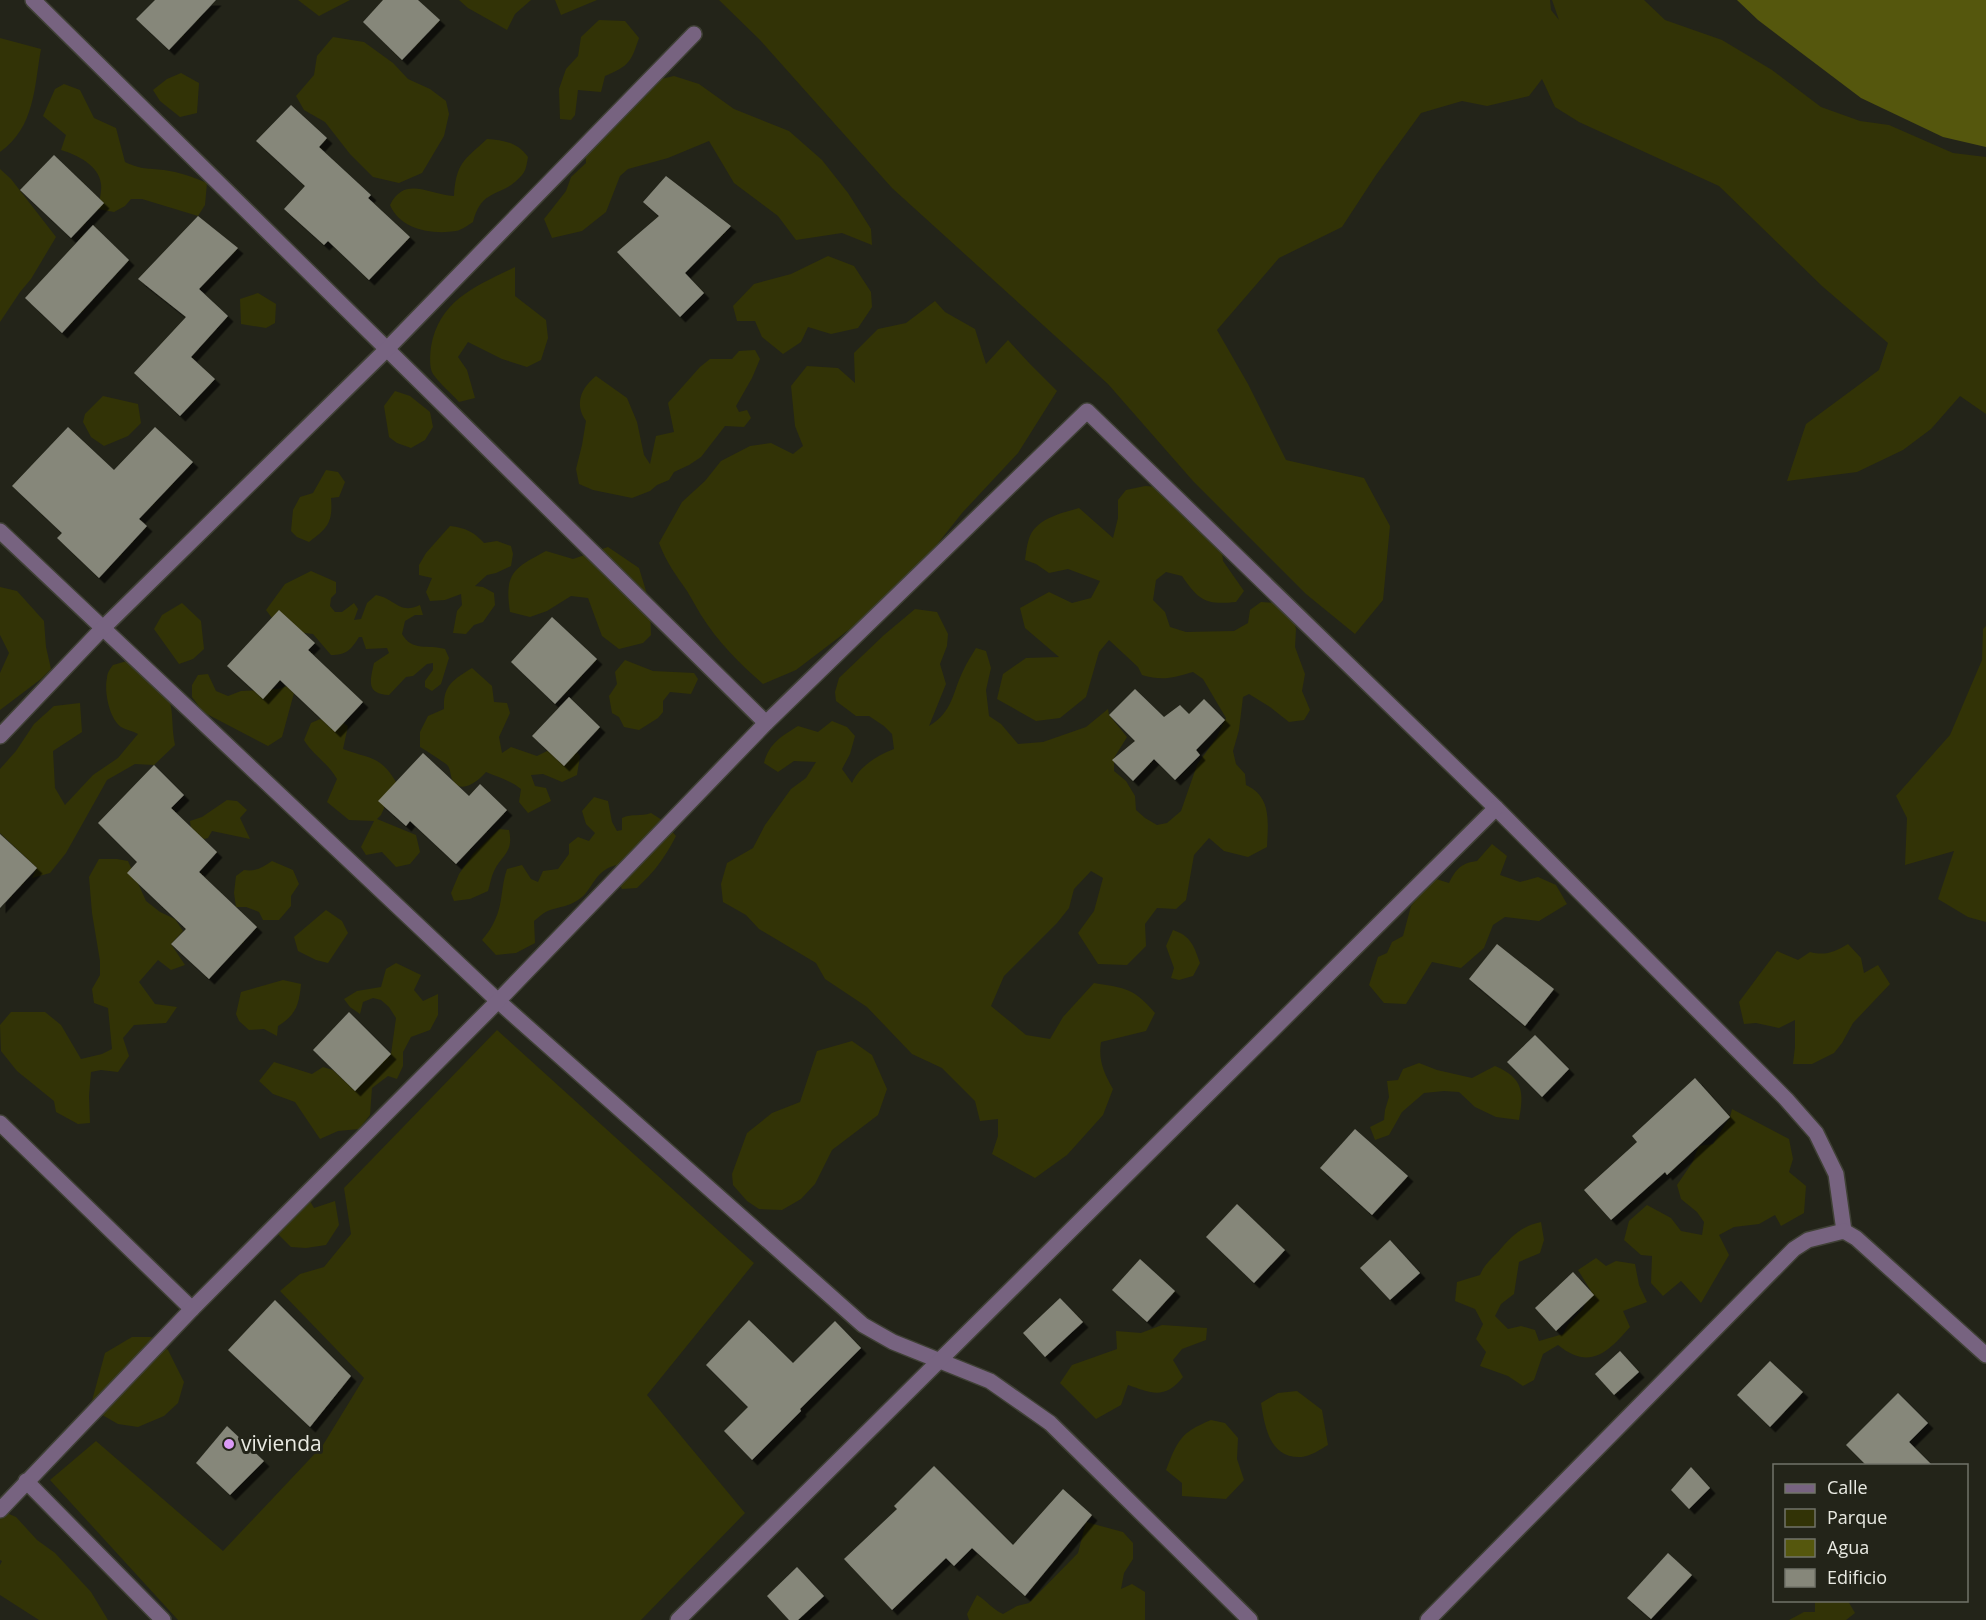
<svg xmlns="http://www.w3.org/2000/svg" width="1986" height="1620" font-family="'Open Sans',sans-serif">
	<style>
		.green { fill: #323306 }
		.water { fill: #55570d }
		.building { fill: #86877a; filter: url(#shadow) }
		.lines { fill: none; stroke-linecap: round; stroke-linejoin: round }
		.minor-casing { stroke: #3f4035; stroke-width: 18 }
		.minor { stroke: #776380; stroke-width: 15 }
		.poi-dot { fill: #db9af6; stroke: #232419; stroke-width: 2 }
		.labels { text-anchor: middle; stroke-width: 6; stroke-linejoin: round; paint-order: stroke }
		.poi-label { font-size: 21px; fill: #e9eae2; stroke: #232419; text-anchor: start }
	</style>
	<defs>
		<filter id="shadow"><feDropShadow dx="5.5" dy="5.5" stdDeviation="0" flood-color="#0009"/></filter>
	</defs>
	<rect width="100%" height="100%" fill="#232419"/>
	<g class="green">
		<polygon points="298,0 350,0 319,16"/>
		<polygon points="459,0 531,0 515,14 507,30 468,8"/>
		<polygon points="555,0 597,0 561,15"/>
		<polygon points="719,0 1550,0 1551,10 1559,20 1552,0 1644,0 1665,20 1722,40 1772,70 1821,107 1860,121 1889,125 1953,153 1986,157 1986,414 1960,396 1931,429 1903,450 1857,472 1787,481 1806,424 1879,370 1888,343 1822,286 1719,186 1579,122 1555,107 1542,79 1529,96 1487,106 1462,101 1421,113 1376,175 1342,227 1279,258 1217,330 1248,384 1286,460 1364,478 1390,526 1383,600 1355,634 1306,594 1193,481 1108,384 892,188 760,40"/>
		<path d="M 599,20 L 625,21 L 639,38 C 631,62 629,66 605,76 L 601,92 L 578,90 L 575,115 L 571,120 L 560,119 L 559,89 L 566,69 L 578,56 L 581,37 Z"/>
		<polygon points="333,37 364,42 393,63 408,79 430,89 446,101 449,114 444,136 422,173 399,183 373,177 350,154 325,122 304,110 296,96 314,75 317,56"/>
		<path d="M 0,38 L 41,49 C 34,88 35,127 0,152 Z"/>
		<polygon points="181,73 199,83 197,113 180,117 160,101 153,90 167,79"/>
		<polygon points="674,76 699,84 734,109 789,131 822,160 848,193 871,229 872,245 842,233 796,240 778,216 734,183 709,141 668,158 628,169 620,176 606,212 582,231 552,238 544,219 566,191 571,177 586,163 585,140 639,84"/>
		<path d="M 64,84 L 80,90 L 94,118 L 116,128 L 125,162 C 142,170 147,168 164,170 C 179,172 193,177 207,183 L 205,205 L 198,216 L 142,199 L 131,199 L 125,206 L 114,212 L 98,209 C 99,202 102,191 101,184 C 99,165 77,155 61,150 L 66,135 L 43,116 L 55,89 Z"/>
		<path d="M 487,139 C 504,140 518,143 528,157 C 527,163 526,171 522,175 C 502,199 482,186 473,222 C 468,225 462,230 456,231 C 431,235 400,229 390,205 C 405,175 429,195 454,196 C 456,163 464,160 487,139 Z"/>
		<polygon points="0,169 11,179 56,237 31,279 20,292 0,322"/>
		<polygon points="828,256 854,266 871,292 872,307 858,328 831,334 808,327 801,342 783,354 762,337 755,321 737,321 733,306 754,284 791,274"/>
		<path d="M 515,267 L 515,296 L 546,320 L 548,338 L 541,360 L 527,367 L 502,359 L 468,342 L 458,357 L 467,370 L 475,398 L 459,402 C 451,393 440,384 433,374 C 429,368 430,355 431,347 C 439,300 476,286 515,267 Z"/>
		<polygon points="258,293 276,304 275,323 266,328 241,324 240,299"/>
		<path d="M 935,301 L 945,312 L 975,329 L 986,364 L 1008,340 L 1030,364 L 1057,391 L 1018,453 L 962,513 L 920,566 L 867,616 L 796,670 L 763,684 C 740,664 717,641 701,615 C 696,607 692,599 687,591 C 676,575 666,562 659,543 L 682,502 L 705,481 L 721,461 L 750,446 L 771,443 L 793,454 L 803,446 L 795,426 L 791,386 L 807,366 L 838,368 L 855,383 L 854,353 L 878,329 L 906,323 Z"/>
		<path d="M 755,350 L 760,359 L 752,378 L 736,406 L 739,412 L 747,410 L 751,418 L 744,427 L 725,426 L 701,457 L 689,465 L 674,472 L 669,480 L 657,485 L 650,491 L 632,498 L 593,490 L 579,484 L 576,469 L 582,445 L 586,421 C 574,404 581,388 596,376 L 627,398 L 637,422 L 644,455 L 650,464 L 656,436 L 674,432 L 668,403 L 700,367 L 710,359 L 732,359 L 739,351 Z"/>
		<polygon points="395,391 410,396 430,412 433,427 425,440 411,448 397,443 389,437 384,406"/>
		<polygon points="103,396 138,404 141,423 128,436 104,446 91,437 83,422 85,414"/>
		<path d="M 326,470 L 338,472 L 345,482 L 339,497 L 331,498 C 333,522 328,528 309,542 L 297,537 L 291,531 L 293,510 L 300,497 L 313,493 Z"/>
		<path d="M 1145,486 L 1162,487 L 1186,513 L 1191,524 L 1212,534 L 1222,550 L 1223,561 L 1244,591 L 1236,602 C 1206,605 1199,601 1182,576 L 1166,572 L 1156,580 L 1153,600 L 1165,612 L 1170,627 L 1186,632 L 1234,631 L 1248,623 L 1250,610 L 1261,602 L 1276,603 L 1292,614 L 1296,629 L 1295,647 L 1305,674 L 1302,691 L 1310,710 L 1304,720 L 1289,722 L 1270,707 L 1249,694 L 1243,697 L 1239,730 L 1233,751 L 1236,764 L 1245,774 L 1246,785 C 1272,797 1268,822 1267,847 L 1248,857 L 1224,851 L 1209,838 L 1194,855 L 1186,900 L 1176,909 L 1157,908 L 1145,924 L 1146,946 L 1127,965 L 1098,964 L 1078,933 L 1094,911 L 1103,878 L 1091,871 L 1074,889 L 1069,908 L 1057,923 L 1004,976 L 991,1006 L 1026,1035 L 1050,1039 L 1063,1017 L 1094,983 C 1125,988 1134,988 1155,1013 L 1146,1031 L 1101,1042 C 1098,1060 1104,1073 1113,1089 L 1103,1115 L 1067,1155 L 1035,1178 L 992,1154 L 998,1136 L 998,1119 L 980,1121 L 975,1101 L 942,1068 L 912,1054 L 867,1007 L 825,979 L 816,963 L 759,929 L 746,915 L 723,902 L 721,884 L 727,863 L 753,848 L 765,825 L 791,789 L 806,778 L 816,762 L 794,761 L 778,772 L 764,763 C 769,743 782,736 798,726 L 818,732 L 832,721 L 847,727 L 855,736 L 850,754 L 842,769 L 852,783 C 860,766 876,756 894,749 L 892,734 L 884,726 L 869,716 L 856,716 L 836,701 L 835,692 L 839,678 L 884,635 L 915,609 L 937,612 L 948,634 L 947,646 L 940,664 L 946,684 L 929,726 C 954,711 952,692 964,669 C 967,662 972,655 976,648 L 986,651 L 991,668 L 986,690 L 989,716 L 1001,724 L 1018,744 L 1043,742 L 1086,727 L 1108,709 L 1109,715 L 1127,737 L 1114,758 L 1114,771 L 1126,781 L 1135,796 L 1136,810 L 1145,818 L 1157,825 L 1167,823 L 1181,811 L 1197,765 L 1217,737 L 1226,718 L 1203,679 L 1193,672 C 1173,678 1162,681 1142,675 L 1138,667 L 1109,640 L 1099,652 L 1086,697 L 1060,718 L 1036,721 L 997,699 L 1003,674 L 1026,658 L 1059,657 L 1025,628 L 1020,608 L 1049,592 L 1072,603 L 1091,598 L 1100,581 L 1068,569 L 1049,573 L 1036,564 L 1025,560 C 1026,553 1027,543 1030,536 C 1038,518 1062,513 1079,508 L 1113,538 L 1118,518 L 1118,500 L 1126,490 Z"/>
		<path d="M 450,526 C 466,528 474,532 484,543 L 497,541 L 511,546 L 513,554 L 511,566 L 496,573 L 487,575 L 475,586 L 483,587 L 494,593 L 495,605 L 483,622 L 474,625 L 466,634 L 453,633 L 457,611 L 462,605 L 461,594 L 445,600 L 430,601 L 426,592 L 432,578 L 419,575 L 419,565 L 426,553 Z"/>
		<path d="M 608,547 L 639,568 L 650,604 L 651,635 L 643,643 L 619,649 L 602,636 L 588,598 L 571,596 L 547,611 L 530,617 L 510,612 C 504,573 514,568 546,551 L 573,559 Z"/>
		<path d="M 311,571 L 336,582 L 336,593 L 331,598 L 330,606 L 335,612 L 342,612 L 354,603 L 358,609 L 354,620 L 361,619 L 367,603 L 376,595 C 396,599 399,615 420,605 L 423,615 L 415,615 L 405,621 L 402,634 C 412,652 428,644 445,649 L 449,658 L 441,684 L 432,691 L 425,687 L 425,681 L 433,670 L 433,663 L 427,664 L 413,676 L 406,677 L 389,695 C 366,694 370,681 374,663 L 389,653 L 387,648 L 366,649 L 362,637 L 359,637 C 351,650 346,655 331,655 L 313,634 L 281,630 L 266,610 L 285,584 Z"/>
		<polygon points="0,587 17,591 44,621 46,647 51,669 41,679 0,710 0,673 9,653 0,635"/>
		<polygon points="182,603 201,621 204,649 193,659 179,664 154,629 162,615"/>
		<polygon points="1986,626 1986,922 1968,917 1938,899 1954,851 1905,865 1907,818 1896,796 1950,735 1982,660 1983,629"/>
		<polygon points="625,660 653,671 694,673 698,679 691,694 670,692 663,701 663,712 658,718 639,730 624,727 619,717 612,713 609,696 617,684 615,672"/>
		<path d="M 127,661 C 146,672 167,683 171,707 C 173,719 172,731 175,745 L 154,765 L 135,764 L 107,780 L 66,853 L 50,873 L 32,878 L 37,868 L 0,833 L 0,769 L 16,751 L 34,724 L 54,706 L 80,703 L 82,732 L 53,751 L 55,788 L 65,805 L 93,775 L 118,758 L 138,734 C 133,731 126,730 121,727 C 109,718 104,691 107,678 C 107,673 110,669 113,665 Z"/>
		<path d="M 472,668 L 492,686 L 494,702 L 507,703 L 510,713 L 499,737 L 502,753 L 511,747 L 537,756 L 559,745 L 572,745 L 580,756 L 577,775 L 562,782 L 543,774 L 531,775 L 535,786 L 546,788 L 551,801 L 528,813 L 519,802 L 521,789 C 511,781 498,777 486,772 C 479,780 462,795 453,781 C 450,777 451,770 448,766 C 446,763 425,750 420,747 L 420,732 L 428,716 L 444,709 C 443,685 453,680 472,668 Z"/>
		<polygon points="208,674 216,691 228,696 241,691 278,689 290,685 294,693 282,737 268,746 203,712 192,697 192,685 198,675"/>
		<path d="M 327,716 L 338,720 L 348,726 L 343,749 C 369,759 380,755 396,782 L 381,815 L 377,819 L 416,835 L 420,852 L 410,864 L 396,867 L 382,852 L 366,855 L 361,847 L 374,821 L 349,820 L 327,802 L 337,779 C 328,763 313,755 304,740 L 311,723 Z"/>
		<path d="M 594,797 L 608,801 L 612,822 L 617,831 L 622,830 L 622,818 C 632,813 640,817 651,813 L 662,820 L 676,836 C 664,859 655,871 637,888 L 622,889 L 613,873 L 616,865 C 592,872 594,890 578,900 C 569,906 560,907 550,910 C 544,912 539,917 534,921 L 535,943 L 516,953 L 496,955 L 482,940 C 487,934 492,927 495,920 C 503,904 501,885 507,869 L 522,865 L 531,879 L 538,882 L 543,871 L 558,869 L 569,854 L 569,844 L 578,837 L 589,841 L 595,833 L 586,824 L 582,811 Z"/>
		<polygon points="227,800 237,801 247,810 240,818 250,839 212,831 208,838 204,839 191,829 190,821 202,817"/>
		<path d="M 499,829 L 509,830 C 514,853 502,854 494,871 C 491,877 490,885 488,891 L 470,899 L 454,901 L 451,893 L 459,874 L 473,854 Z"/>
		<path d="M 1492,844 L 1507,856 L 1500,875 L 1520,882 L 1538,877 L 1556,885 L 1567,904 L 1539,921 L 1505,917 L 1493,925 L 1484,948 L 1461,968 L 1432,962 L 1406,1004 L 1384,1003 L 1369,985 L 1378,957 L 1387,953 L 1392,942 L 1403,936 L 1411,906 L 1433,878 L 1449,883 C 1456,869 1461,863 1477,861 Z"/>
		<polygon points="99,859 117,859 128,861 146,901 160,912 175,919 183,931 171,944 185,965 171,970 158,960 139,982 155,1004 177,1007 166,1023 134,1025 123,1038 129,1056 118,1072 101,1070 91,1072 89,1096 90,1123 78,1124 56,1112 54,1101 17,1071 1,1051 0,1025 11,1012 45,1012 61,1025 81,1059 102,1054 112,1049 108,1008 94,1003 92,989 100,975 100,961 92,913 89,877"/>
		<path d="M 272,861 L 293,870 L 299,884 L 291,896 L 291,906 L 279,920 L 263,920 L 259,912 L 246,907 L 236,907 L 234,893 L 236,876 L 244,870 C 256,872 263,867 272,861 Z"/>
		<polygon points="326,910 342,921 348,933 328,963 316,960 298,951 294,937"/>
		<path d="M 1173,930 C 1191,936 1194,946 1200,963 L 1193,976 L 1179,980 L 1171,978 L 1174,968 L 1166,946 Z"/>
		<path d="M 1848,944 L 1861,958 L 1864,973 L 1878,965 L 1890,984 L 1853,1023 L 1842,1043 L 1834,1053 L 1812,1064 L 1793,1064 L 1795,1047 L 1795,1020 L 1779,1028 L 1756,1023 L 1744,1024 L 1739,1002 L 1777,951 L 1798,960 L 1810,952 C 1825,956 1835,952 1848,944 Z"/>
		<polygon points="396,963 421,975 414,990 423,1001 438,994 438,1015 430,1030 411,1037 403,1052 403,1066 397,1079 388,1076 372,1088 370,1115 359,1129 338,1131 320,1139 295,1102 273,1094 259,1081 274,1062 312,1074 323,1067 333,1070 355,1091 391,1054 396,1018 389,1007 381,1000 373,998 363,1002 360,1014 350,1007 344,999 357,991 381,987 386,969"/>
		<path d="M 283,980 L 301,984 C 299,1005 296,1015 278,1026 L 277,1036 L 264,1029 L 249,1030 L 239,1021 L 236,1014 L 241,992 Z"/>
		<polygon points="497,1030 754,1263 647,1395 745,1513 641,1620 178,1620 50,1480 96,1441 223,1551 323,1445 364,1378 280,1291 300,1274 324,1267 351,1234 344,1188"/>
		<polygon points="852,1041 872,1055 887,1089 878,1115 832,1150 815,1184 801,1199 782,1210 759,1209 747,1201 733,1185 732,1174 747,1133 772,1113 800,1102 817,1051"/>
		<path d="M 1419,1063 L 1437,1070 L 1472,1078 L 1495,1066 C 1524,1078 1524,1093 1519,1120 L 1496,1117 L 1475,1107 L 1459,1092 L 1444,1091 L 1424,1093 L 1402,1112 L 1389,1135 L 1375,1140 L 1370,1127 L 1384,1120 L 1385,1110 L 1389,1097 L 1387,1081 L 1398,1080 L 1403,1069 Z"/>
		<polygon points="1732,1109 1789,1139 1793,1159 1789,1172 1806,1186 1804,1213 1781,1226 1775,1215 1759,1224 1734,1227 1719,1235 1729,1255 1701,1303 1681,1281 1663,1296 1651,1283 1652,1256 1641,1255 1624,1240 1629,1221 1647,1205 1671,1218 1681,1231 1702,1235 1704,1222 1697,1212 1681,1199 1677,1185 1692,1163 1699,1146 1713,1144 1730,1117"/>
		<polygon points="303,1189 314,1208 335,1201 339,1225 326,1245 306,1248 291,1247 278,1234 287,1205"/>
		<path d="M 1541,1222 L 1544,1240 L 1540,1253 L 1519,1262 L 1514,1294 L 1501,1304 L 1495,1316 L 1508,1329 L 1521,1326 L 1535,1330 L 1539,1341 L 1563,1334 L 1568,1325 L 1583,1309 L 1591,1291 L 1578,1270 L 1596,1258 L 1606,1266 L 1616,1261 L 1635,1264 L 1639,1285 L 1647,1302 L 1623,1311 L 1630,1327 C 1608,1352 1590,1371 1558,1345 L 1543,1354 L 1534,1380 L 1523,1386 L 1508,1376 L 1480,1366 L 1486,1352 L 1476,1339 L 1483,1324 L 1475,1309 L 1455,1301 L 1457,1282 L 1480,1275 C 1484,1265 1491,1259 1498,1252 C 1511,1237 1521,1226 1541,1222 Z"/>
		<path d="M 1162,1325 L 1207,1328 L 1206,1340 L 1182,1349 L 1173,1360 L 1183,1377 C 1165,1400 1151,1393 1128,1385 L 1121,1405 L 1096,1419 L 1060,1383 L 1072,1365 L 1117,1349 L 1116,1331 L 1141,1333 Z"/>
		<polygon points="132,1337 151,1337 168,1350 184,1382 178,1403 164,1416 138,1427 118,1424 90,1408 105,1353"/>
		<path d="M 1297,1391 L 1322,1410 L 1328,1445 C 1321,1449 1311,1456 1302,1457 C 1270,1459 1265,1428 1261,1403 L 1278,1393 Z"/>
		<path d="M 1211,1420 L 1225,1423 L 1238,1438 L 1237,1459 L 1244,1480 L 1226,1499 L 1182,1496 L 1182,1483 L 1166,1470 C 1178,1440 1180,1433 1211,1420 Z"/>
		<polygon points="0,1510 16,1517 37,1540 55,1553 91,1592 108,1620 39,1620 0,1595 0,1565 2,1561 0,1560"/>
		<path d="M 1086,1522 L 1123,1532 L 1133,1543 L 1133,1559 L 1124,1573 L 1121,1589 L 1132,1584 L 1145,1592 L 1145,1620 L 969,1620 L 967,1614 L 977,1595 C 987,1601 992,1609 1003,1614 L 1017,1606 L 1029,1603 L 1078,1553 Z"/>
		<polygon points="1815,1601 1848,1601 1855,1613 1846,1620 1789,1620 1804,1612 1815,1612"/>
	</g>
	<polygon class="water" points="1737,0 1986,0 1986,147 1943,137 1861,98 1758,20"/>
	<g class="building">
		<polygon points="155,0 216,0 169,50 136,19"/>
		<polygon points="383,0 418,0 440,20 402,60 363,22"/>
		<polygon points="291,105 327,138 319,147 371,195 368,198 410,237 369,280 328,241 324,245 284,209 305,186 256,141"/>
		<polygon points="54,155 104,203 71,238 20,190"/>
		<polygon points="666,176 731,226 685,273 704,293 680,317 617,252 659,216 643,202"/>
		<polygon points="198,216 238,248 199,289 228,316 191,357 215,379 180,416 134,373 186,317 138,279"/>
		<polygon points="93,225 129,260 62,333 25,298"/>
		<polygon points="68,427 114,470 155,427 193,462 139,519 147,526 99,578 57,538 62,533 12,486"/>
		<polygon points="279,610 315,643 308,650 363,702 335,732 280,680 263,699 227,666"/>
		<polygon points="552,617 597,659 555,704 511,662"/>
		<polygon points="1135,689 1164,717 1180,705 1189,714 1204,699 1225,720 1196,750 1200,755 1175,780 1154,759 1133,781 1112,760 1135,741 1109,715"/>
		<polygon points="569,697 600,727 564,766 532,736"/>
		<polygon points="423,753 469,796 480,784 507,810 456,864 410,821 406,826 378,801"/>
		<polygon points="154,765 184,795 171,808 217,852 199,872 257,927 209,979 171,944 186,929 127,873 137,862 98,823"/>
		<polygon points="0,834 37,868 0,908"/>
		<polygon points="1497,944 1554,989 1525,1026 1469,979"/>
		<polygon points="349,1012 391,1054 355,1091 313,1050"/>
		<polygon points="1535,1035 1569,1069 1542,1097 1507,1062"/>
		<polygon points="1695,1078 1730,1117 1667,1175 1665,1172 1611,1220 1584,1190 1637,1142 1632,1136"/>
		<polygon points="1355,1129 1408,1176 1372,1215 1320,1168"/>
		<polygon points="1237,1204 1285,1250 1254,1283 1206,1237"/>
		<polygon points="1390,1240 1420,1273 1390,1300 1360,1268"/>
		<polygon points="1140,1259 1175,1291 1147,1322 1112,1290"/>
		<polygon points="1573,1272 1594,1295 1556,1331 1535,1308"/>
		<polygon points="1060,1298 1083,1322 1045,1357 1023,1333"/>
		<polygon points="275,1300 351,1376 310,1427 228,1350"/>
		<polygon points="749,1320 793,1363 835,1321 861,1348 800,1409 801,1411 752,1460 724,1431 748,1407 706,1365"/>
		<polygon points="1620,1351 1639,1372 1614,1395 1595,1374"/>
		<polygon points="1770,1361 1803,1392 1770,1427 1737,1395"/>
		<polygon points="1898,1393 1928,1423 1909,1442 1933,1466 1867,1466 1846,1445"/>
		<polygon points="227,1426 264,1461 230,1495 196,1463"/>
		<polygon points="934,1466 1013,1545 1063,1489 1092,1515 1025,1596 972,1548 954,1566 946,1558 892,1610 844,1559 897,1509 894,1506"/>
		<polygon points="1691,1467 1710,1488 1689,1509 1671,1490"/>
		<polygon points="1668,1553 1692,1575 1651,1619 1627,1598"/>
		<polygon points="797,1567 824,1596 798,1620 789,1620 767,1596"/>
	</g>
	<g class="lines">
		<defs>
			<g id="minor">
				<polyline points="33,0 766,723"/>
				<polyline points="0,531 498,1001 863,1325 893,1342 990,1381 1050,1423 1250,1620"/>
				<polyline points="0,736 102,629 387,349 694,34"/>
				<polyline points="0,1123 192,1309"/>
				<polyline points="26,1481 163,1620"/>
				<polyline points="0,1510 192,1309 498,1001 766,723 1087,411 1496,808 1786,1099 1816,1133 1836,1174 1844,1231"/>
				<polyline points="678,1620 1496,808"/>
				<polyline points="1428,1620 1794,1249 1808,1240 1844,1231 1856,1238 1986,1355"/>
			</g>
		</defs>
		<use href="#minor" class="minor-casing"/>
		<use href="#minor" class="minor"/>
	</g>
	<circle class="poi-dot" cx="229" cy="1444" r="6"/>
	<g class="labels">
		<g class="poi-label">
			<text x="241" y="1451">vivienda</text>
		</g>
	</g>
	<rect x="1773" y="1464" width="195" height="138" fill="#232419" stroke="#727369" stroke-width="1.5"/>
	<rect x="1785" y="1484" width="30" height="9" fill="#776380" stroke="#727369" stroke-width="1.5"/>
	<text x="1827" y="1494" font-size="18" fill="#e9eae2">Calle</text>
	<rect x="1785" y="1509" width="30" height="18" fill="#323306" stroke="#727369" stroke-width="1.5"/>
	<text x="1827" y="1524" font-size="18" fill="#e9eae2">Parque</text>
	<rect x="1785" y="1539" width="30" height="18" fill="#55570d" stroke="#727369" stroke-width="1.5"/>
	<text x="1827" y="1554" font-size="18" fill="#e9eae2">Agua</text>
	<rect x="1785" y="1569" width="30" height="18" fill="#86877a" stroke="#727369" stroke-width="1.5"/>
	<text x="1827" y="1584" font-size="18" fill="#e9eae2">Edificio</text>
</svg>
